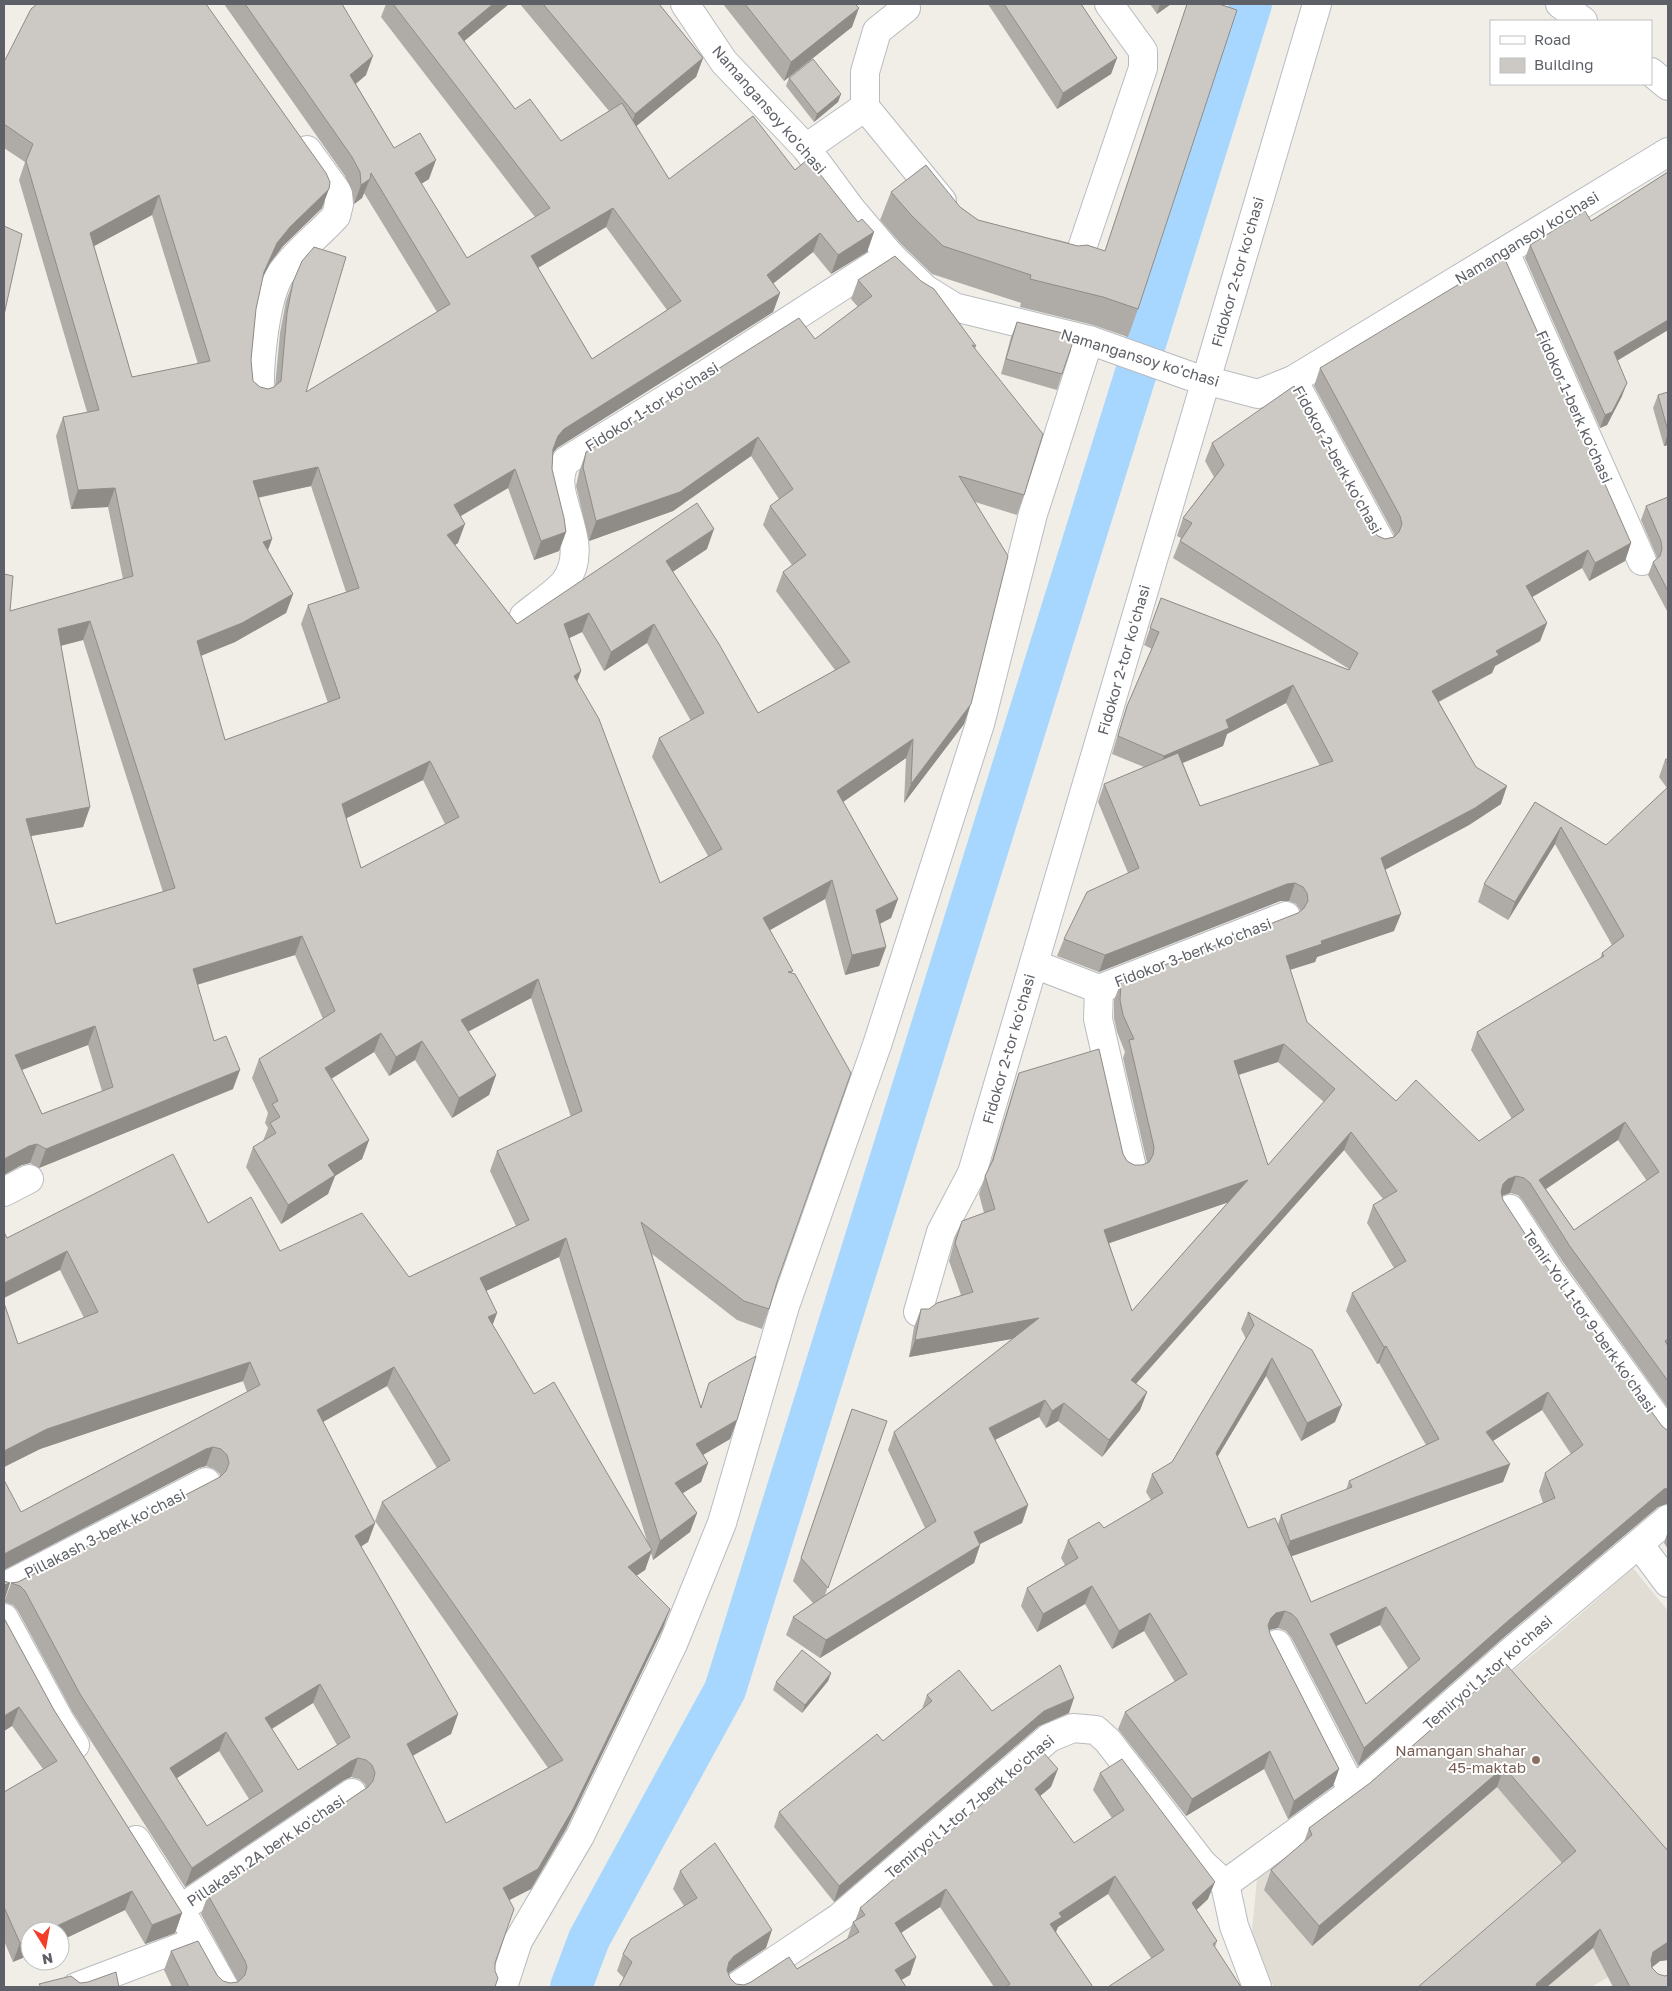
<svg xmlns="http://www.w3.org/2000/svg" width="1672" height="1991" font-family="'Golos Text',sans-serif">
	<style>
		.education { fill: #e1ddd4 }
		.lines { fill: none; stroke-linecap: round; stroke-linejoin: round }
		.canal { stroke: #a7d7ff; stroke-width: 42 }
		.minor-casing { stroke: #b8bbc0; stroke-width: 30 }
		.minor { stroke: #fff; stroke-width: 28 }
		.wall { fill: #afaca8; fill-rule: evenodd }
		.shaded-wall { fill: #8f8c88 }
		.building { fill: #ccc8c3; stroke: #8f8c88; fill-rule: evenodd }
		.education-dot { fill: #8d6e63; stroke: #fff; stroke-width: 2 }
		.labels { text-anchor: middle; stroke-width: 4; stroke-linejoin: round; paint-order: stroke }
		.street-label { font-size: 15px; fill: #5d6167; stroke: #fff }
		.education-label { font-size: 15px; fill: #785e54; stroke: #fff; text-anchor: end }
	</style>
	<rect width="100%" height="100%" fill="#f0eee6"/>
	<polygon class="education" points="1633,1568 1668,1611 1668,1943 1591,1987 1274,1987 1251,1942 1257,1879 1551,1640"/>
	<g class="lines">
		<polyline class="canal" points="571,1987 589,1939 725,1690 1251,4"/>
		<defs>
			<g id="minor">
				<polyline points="685,4 724,62 806,148 851,209 890,255 925,289 954,307 1089,340 1190,376 1258,394 1293,380 1668,152"/>
				<polyline points="1560,4 1583,21"/>
				<polyline points="906,8 877,31 865,72 865,107 942,201"/>
				<polyline points="1651,72 1668,86"/>
				<polyline points="806,148 865,107"/>
				<polyline points="1505,252 1642,561"/>
				<polyline points="1053,254 1072,259 1081,251 1143,68 1143,51 1109,4"/>
				<polyline points="1293,380 1380,541"/>
				<path d="M 260,393 C 259,364 265,295 282,272 C 297,251 319,235 336,216 L 339,204 L 338,193 L 307,150"/>
				<path d="M 524,616 C 535,607 557,592 565,582 C 595,540 544,494 566,461 L 708,373 L 890,255"/>
				<polyline points="1034,964 1099,989 1286,916"/>
				<polyline points="1099,989 1098,1019 1132,1168"/>
				<polyline points="4,1192 29,1179"/>
				<polyline points="1510,1209 1550,1271 1668,1434"/>
				<polyline points="918,1312 941,1232 972,1173 1317,4"/>
				<polyline points="1639,1544 1668,1583"/>
				<polyline points="4,1587 206,1482"/>
				<polyline points="4,1618 60,1721 75,1745"/>
				<polyline points="1277,1644 1353,1791"/>
				<polyline points="136,1840 180,1909 224,1987"/>
				<polyline points="1225,1884 1353,1791 1513,1650 1668,1519"/>
				<polyline points="1225,1884 1234,1926 1257,1987"/>
				<polyline points="180,1909 352,1793"/>
				<polyline points="76,1987 197,1941"/>
				<polyline points="503,1987 518,1941 580,1836 673,1644 722,1523 785,1306 878,1042 980,724 1033,514 1089,340"/>
				<polyline points="736,1987 840,1917 1049,1738 1073,1728 1096,1730 1108,1741 1202,1863 1225,1884"/>
			</g>
		</defs>
		<use href="#minor" class="minor-casing"/>
		<use href="#minor" class="minor"/>
	</g>
	<g class="wall">
		<path d="M 224,4 L 342,4 L 366,75 L 356,84 L 394,148 L 429,179 L 421,184 L 467,258 L 535,217 L 381,17 L 386,4 L 509,4 L 464,41 L 515,109 L 561,141 L 609,111 L 520,4 L 659,4 L 703,58 L 696,77 L 636,126 L 669,179 L 795,170 L 858,222 L 874,232 L 867,252 L 831,274 L 813,252 L 773,283 L 780,293 L 773,312 L 557,448 L 553,453 L 552,469 L 566,532 L 559,551 L 534,560 L 508,488 L 461,516 L 458,543 L 455,545 L 517,624 L 707,549 L 672,572 L 758,713 L 835,670 L 776,591 L 783,572 L 792,565 L 763,525 L 770,506 L 779,499 L 751,456 L 673,511 L 589,541 L 576,486 L 579,472 L 586,452 L 815,339 L 858,307 L 851,299 L 858,280 L 976,346 L 975,349 L 1024,495 L 1017,515 L 975,502 L 964,724 L 904,803 L 906,758 L 843,802 L 898,899 L 891,918 L 880,924 L 886,947 L 879,966 L 845,975 L 825,899 L 770,930 L 792,973 L 777,1282 L 769,1309 L 762,1329 L 737,1320 L 652,1254 L 701,1407 L 709,1383 L 737,1420 L 730,1439 L 703,1455 L 708,1463 L 701,1482 L 683,1493 L 697,1513 L 690,1532 L 653,1560 L 651,1553 L 645,1570 L 636,1576 L 663,1628 L 566,1829 L 531,1889 L 509,1900 L 495,1963 L 495,1987 L 172,1987 L 164,1970 L 171,1951 L 217,1975 L 223,1981 L 230,1983 L 238,1982 L 201,1914 L 208,1895 L 366,1788 L 365,1784 L 359,1779 L 351,1777 L 344,1780 L 185,1887 L 73,1713 L 18,1611 L 13,1605 L 4,1602 L 11,1583 L 18,1582 L 220,1477 L 220,1474 L 214,1469 L 206,1466 L 21,1512 L 247,1392 L 243,1381 L 40,1449 L 4,1467 L 4,1303 L 18,1344 L 84,1318 L 60,1270 L 7,1238 L 208,1223 L 280,1251 L 409,1277 L 516,1226 L 490,1171 L 497,1151 L 571,1117 L 531,998 L 468,1032 L 496,1075 L 489,1095 L 452,1118 L 415,1060 L 389,1076 L 374,1052 L 331,1079 L 369,1140 L 362,1159 L 335,1176 L 328,1194 L 281,1224 L 246,1167 L 253,1147 L 263,1141 L 268,1128 L 265,1123 L 268,1113 L 252,1078 L 259,1059 L 323,1019 L 295,955 L 197,985 L 214,1041 L 233,1089 L 39,1168 L 30,1163 L 22,1165 L 10,611 L 123,579 L 108,507 L 71,509 L 56,436 L 63,417 L 87,412 L 19,180 L 25,162 L 4,148 L 4,62 L 322,208 L 283,246 L 270,263 L 262,279 L 256,309 L 251,360 L 253,381 L 260,387 L 268,389 L 275,387 L 280,333 L 286,301 L 293,282 L 306,392 L 437,312 L 364,193 L 362,198 L 354,204 L 352,191 L 345,176 ZM 152,215 L 198,364 L 132,377 L 94,246 ZM 606,227 L 667,310 L 592,359 L 538,268 ZM 311,486 L 346,592 L 308,605 L 301,624 L 328,703 L 225,740 L 201,656 L 235,642 L 286,613 L 293,594 L 268,550 L 272,539 L 258,498 ZM 582,632 L 604,671 L 647,643 L 691,721 L 659,738 L 652,757 L 708,856 L 660,883 L 577,682 L 581,671 L 569,638 ZM 83,640 L 163,892 L 56,924 L 31,836 L 83,827 L 90,807 L 61,646 ZM 423,780 L 445,824 L 361,868 L 346,818 ZM 88,1045 L 102,1091 L 42,1114 L 22,1070 ZM 559,1257 L 648,1544 L 534,1394 L 492,1325 L 497,1313 L 486,1291 ZM 387,1386 L 437,1468 L 382,1502 L 375,1521 L 548,1768 L 446,1823 L 412,1756 L 451,1734 L 458,1714 L 361,1546 L 368,1542 L 375,1523 L 323,1422 ZM 313,1703 L 337,1745 L 298,1770 L 272,1729 ZM 219,1751 L 249,1799 L 207,1826 L 177,1778 Z"/>
		<polygon points="723,4 855,4 852,27 784,81"/>
		<polygon points="988,4 1081,4 1117,58 1111,74 1057,109"/>
		<polygon points="1150,4 1171,4 1157,14"/>
		<polygon points="1187,4 1138,309 1128,337 1093,325 1020,307 1021,303 932,274 901,244 880,220 891,192 960,207 978,220 1078,246 1105,251"/>
		<polygon points="789,78 841,94 838,102 814,122 786,86"/>
		<polygon points="1668,172 1668,330 1618,360 1622,396 1607,425 1600,428 1525,258 1530,245 1591,221"/>
		<polygon points="1017,322 1062,374 1057,390 1001,374 1011,337"/>
		<path d="M 1320,368 L 1576,427 L 1631,543 L 1625,561 L 1589,581 L 1582,568 L 1532,597 L 1547,623 L 1540,641 L 1495,666 L 1492,673 L 1439,702 L 1476,767 L 1501,804 L 1469,825 L 1385,870 L 1394,931 L 1317,957 L 1315,962 L 1290,970 L 1307,1022 L 1396,1101 L 1479,1141 L 1512,1119 L 1471,1050 L 1477,1032 L 1600,959 L 1602,953 L 1612,945 L 1555,844 L 1508,920 L 1478,902 L 1484,884 L 1535,802 L 1606,845 L 1667,788 L 1659,777 L 1665,760 L 1668,758 L 1668,1408 L 1563,1262 L 1523,1201 L 1518,1195 L 1510,1193 L 1502,1196 L 1503,1200 L 1666,1504 L 1658,1507 L 1503,1638 L 1358,1766 L 1291,1637 L 1286,1631 L 1278,1628 L 1269,1630 L 1270,1634 L 1339,1769 L 1333,1786 L 1288,1819 L 1264,1769 L 1186,1816 L 1118,1729 L 1125,1712 L 1175,1682 L 1144,1631 L 1112,1649 L 1085,1604 L 1037,1632 L 1021,1606 L 1027,1588 L 1065,1565 L 1061,1558 L 1068,1540 L 1104,1528 L 1151,1500 L 1146,1492 L 1152,1474 L 1172,1462 L 1246,1339 L 1241,1329 L 1248,1312 L 1335,1422 L 1301,1441 L 1266,1376 L 1217,1457 L 1248,1528 L 1278,1524 L 1281,1515 L 1346,1490 L 1349,1481 L 1426,1445 L 1379,1363 L 1377,1364 L 1346,1311 L 1352,1293 L 1394,1268 L 1367,1223 L 1373,1205 L 1383,1199 L 1344,1150 L 1136,1384 L 1147,1392 L 1140,1410 L 1102,1457 L 1058,1421 L 1046,1428 L 1039,1417 L 995,1440 L 1028,1505 L 1022,1523 L 980,1544 L 980,1545 L 974,1563 L 820,1658 L 786,1635 L 793,1617 L 813,1603 L 793,1581 L 852,1409 L 887,1421 L 825,1595 L 925,1528 L 888,1450 L 894,1432 L 1012,1339 L 909,1357 L 914,1327 L 921,1309 L 929,1309 L 961,1295 L 949,1261 L 955,1238 L 962,1221 L 984,1213 L 979,1194 L 985,1176 L 990,1166 L 1013,1091 L 1019,1073 L 1123,1154 L 1127,1161 L 1134,1165 L 1142,1165 L 1147,1163 L 1123,1058 L 1125,1052 L 1117,1032 L 1114,1018 L 1114,1000 L 1121,982 L 1298,913 L 1301,911 L 1296,904 L 1289,901 L 1280,901 L 1099,972 L 1057,956 L 1064,939 L 1128,873 L 1098,802 L 1104,784 L 1144,767 L 1112,754 L 1121,724 L 1127,706 L 1152,649 L 1144,645 L 1161,598 L 1349,670 L 1349,669 L 1173,558 L 1181,538 L 1177,536 L 1183,518 L 1214,477 L 1205,461 L 1212,443 L 1373,531 L 1378,536 L 1385,539 L 1394,537 L 1394,534 L 1314,386 ZM 1286,703 L 1320,766 L 1200,806 L 1183,763 L 1223,746 L 1227,734 ZM 1278,1062 L 1324,1102 L 1268,1165 L 1239,1075 ZM 1618,1140 L 1647,1181 L 1574,1230 L 1546,1189 ZM 1228,1202 L 1132,1311 L 1109,1243 ZM 1542,1410 L 1571,1454 L 1545,1473 L 1539,1491 L 1543,1503 L 1311,1602 L 1291,1556 L 1503,1482 L 1510,1464 L 1493,1441 ZM 1380,1625 L 1408,1668 L 1366,1704 L 1336,1646 Z"/>
		<polygon points="1668,392 1668,445 1664,446 1653,408 1658,395"/>
		<polygon points="1668,497 1668,611 1667,611 1648,575 1653,562 1657,559 1656,555 1641,520 1646,506"/>
		<polygon points="1668,1531 1668,1549 1664,1543"/>
		<polygon points="4,1618 54,1710 182,1913 175,1933 145,1944 125,1910 60,1941 60,1931 13,1962 4,1941 4,1792 43,1769 12,1726 4,1731"/>
		<polygon points="1506,1664 1668,1851 1668,1960 1660,1961 1652,1967 1668,1987 1613,1987 1593,1948 1562,1863 1497,1787 1312,1946 1264,1890 1271,1870 1304,1842 1309,1828 1370,1783"/>
		<polygon points="831,1673 828,1681 802,1713 773,1690 776,1682"/>
		<polygon points="927,1695 992,1711 1069,1713 1039,1726 834,1902 774,1827 779,1812 883,1741 922,1709"/>
		<polygon points="1100,1773 1208,1899 1196,1910 1217,1941 1215,1947 1151,1958 1108,1894 1058,1927 1056,1932 1093,1987 994,1987 940,1907 901,1932 916,1957 910,1975 901,1980 906,1987 619,1987 624,1978 617,1971 623,1954 684,1906 673,1889 680,1871 766,1948 728,1974 730,1978 736,1984 744,1985 797,1969 847,1939 853,1922 855,1921 860,1908 1051,1787 1040,1796 1074,1843 1112,1818 1093,1790"/>
	</g>
	<g class="shaded-wall">
		<polygon points="493,4 509,4 451,52 458,33"/>
		<polygon points="1160,4 1171,4 1157,14"/>
		<polygon points="859,8 852,27 784,81 791,62"/>
		<polygon points="373,56 366,75 343,94 350,75"/>
		<polygon points="703,58 696,77 628,133 635,114"/>
		<polygon points="1117,58 1111,74 1057,109 1063,93"/>
		<polygon points="841,94 838,102 814,122 817,114"/>
		<polygon points="436,160 429,179 408,192 415,173"/>
		<polygon points="370,179 362,198 354,204 361,185"/>
		<polygon points="329,189 322,208 283,246 270,263 256,291 264,272 277,243 290,227"/>
		<polygon points="159,195 152,215 83,252 90,233"/>
		<polygon points="613,208 606,227 524,276 531,256"/>
		<polygon points="874,232 867,252 831,274 838,255"/>
		<polygon points="820,233 813,252 760,294 767,275"/>
		<polygon points="780,293 773,312 557,448 551,455 558,436 564,429"/>
		<polygon points="1668,320 1668,330 1610,365 1614,352"/>
		<polygon points="1627,383 1622,396 1607,425 1600,428 1605,415"/>
		<polygon points="1668,433 1668,445 1664,446"/>
		<polygon points="758,437 751,456 673,511 589,541 596,521"/>
		<polygon points="318,467 311,486 246,500 253,481"/>
		<polygon points="515,469 508,488 447,524 454,505"/>
		<polygon points="115,488 108,507 71,509 78,490"/>
		<polygon points="465,524 458,543 440,554 447,535"/>
		<polygon points="714,529 707,549 659,581 666,561"/>
		<polygon points="566,532 559,551 534,560 541,541"/>
		<polygon points="272,539 265,558 263,542"/>
		<polygon points="1631,543 1625,561 1589,581 1595,563"/>
		<polygon points="1588,550 1582,568 1520,604 1526,586"/>
		<polygon points="293,594 286,613 235,642 190,660 197,641"/>
		<polygon points="589,613 582,632 557,644 564,624"/>
		<polygon points="90,621 83,640 51,648 58,629"/>
		<polygon points="1547,623 1540,641 1495,666 1492,673 1426,708 1432,691 1496,651"/>
		<polygon points="654,624 647,643 604,671 611,652"/>
		<polygon points="581,671 574,690 574,676"/>
		<polygon points="1293,685 1286,703 1227,734 1223,746 1158,773 1164,756 1226,720"/>
		<polygon points="971,704 964,724 904,803 911,784"/>
		<polygon points="913,739 906,758 830,811 837,791"/>
		<polygon points="430,761 423,780 335,824 342,804"/>
		<polygon points="1507,786 1501,804 1469,825 1375,875 1381,858"/>
		<polygon points="90,807 83,827 19,838 26,819"/>
		<polygon points="1561,827 1555,844 1508,920 1515,902"/>
		<polygon points="832,880 825,899 756,938 763,918"/>
		<polygon points="1295,883 1289,901 1280,901 1099,972 1105,955 1287,884"/>
		<polygon points="898,899 891,918 869,929 876,910"/>
		<polygon points="1401,914 1394,931 1317,957 1315,962 1279,973 1286,956 1321,941"/>
		<polygon points="302,936 295,955 186,988 193,969"/>
		<polygon points="886,947 879,966 845,975 852,955"/>
		<polygon points="538,979 531,998 454,1039 461,1020"/>
		<polygon points="95,1026 88,1045 8,1075 15,1055"/>
		<polygon points="381,1033 374,1052 318,1087 325,1068"/>
		<polygon points="422,1041 415,1060 389,1076 396,1057"/>
		<polygon points="1284,1044 1278,1062 1228,1078 1234,1061"/>
		<polygon points="240,1070 233,1089 39,1168 46,1149"/>
		<polygon points="496,1075 489,1095 452,1118 459,1098"/>
		<polygon points="1625,1122 1618,1140 1537,1195 1539,1180"/>
		<polygon points="1351,1132 1344,1150 1124,1397 1131,1380"/>
		<polygon points="369,1140 362,1159 335,1176 328,1194 281,1224 288,1205 328,1165"/>
		<polygon points="37,1144 30,1163 22,1165 4,1175 4,1159 29,1146"/>
		<polygon points="1516,1176 1510,1193 1501,1196 1496,1201 1503,1184 1508,1179"/>
		<polygon points="1248,1180 1241,1198 1098,1247 1104,1230"/>
		<polygon points="566,1238 559,1257 473,1297 480,1278"/>
		<polygon points="67,1251 60,1270 4,1298 4,1283"/>
		<polygon points="497,1313 490,1332 488,1317"/>
		<polygon points="1039,1318 1033,1335 909,1357 915,1340"/>
		<polygon points="1386,1346 1379,1363 1377,1364 1384,1347"/>
		<polygon points="1272,1358 1266,1376 1209,1471 1216,1453"/>
		<polygon points="250,1362 243,1381 40,1449 4,1467 4,1451 47,1429"/>
		<polygon points="394,1367 387,1386 310,1429 317,1410"/>
		<polygon points="1147,1392 1140,1410 1102,1457 1109,1440"/>
		<polygon points="1548,1392 1542,1410 1480,1449 1486,1432"/>
		<polygon points="1045,1400 1039,1417 983,1446 989,1428"/>
		<polygon points="1064,1403 1058,1421 1046,1428 1052,1411"/>
		<polygon points="1342,1405 1335,1422 1301,1441 1307,1423"/>
		<polygon points="737,1420 730,1439 689,1463 696,1444"/>
		<polygon points="213,1447 206,1466 199,1468 4,1570 4,1554 206,1449"/>
		<polygon points="708,1463 701,1482 668,1502 675,1483"/>
		<polygon points="1510,1464 1503,1482 1284,1559 1290,1541"/>
		<polygon points="1668,1488 1668,1504 1666,1504 1658,1507 1503,1638 1358,1766 1364,1748 1509,1620 1664,1489"/>
		<polygon points="1028,1505 1022,1523 968,1550 974,1532"/>
		<polygon points="697,1513 690,1532 653,1560 660,1541"/>
		<polygon points="375,1523 368,1542 348,1555 355,1536"/>
		<polygon points="980,1545 974,1563 820,1658 826,1640"/>
		<polygon points="652,1550 645,1570 621,1586 628,1567"/>
		<polygon points="10,1583 4,1602 4,1585"/>
		<polygon points="1092,1586 1085,1604 1037,1632 1043,1614"/>
		<polygon points="1386,1607 1380,1625 1324,1652 1330,1634"/>
		<polygon points="670,1609 663,1628 566,1829 531,1889 496,1907 503,1888"/>
		<polygon points="1285,1611 1278,1628 1269,1630 1264,1635 1271,1618 1276,1613"/>
		<polygon points="1150,1613 1144,1631 1112,1649 1119,1631"/>
		<polygon points="831,1673 828,1681 802,1713 805,1705"/>
		<polygon points="320,1684 313,1703 258,1737 265,1718"/>
		<polygon points="1074,1698 1069,1713 1039,1726 834,1902 839,1886 1044,1711"/>
		<polygon points="19,1707 12,1726 4,1731 4,1716"/>
		<polygon points="458,1714 451,1734 400,1763 407,1744"/>
		<polygon points="226,1732 219,1751 163,1787 170,1768"/>
		<polygon points="1270,1751 1264,1769 1186,1816 1192,1799"/>
		<polygon points="358,1758 351,1777 344,1780 185,1887 192,1868 351,1761"/>
		<polygon points="1504,1767 1497,1787 1312,1946 1319,1926"/>
		<polygon points="1058,1769 1051,1787 1028,1806 1035,1789"/>
		<polygon points="1339,1769 1333,1786 1288,1819 1294,1801"/>
		<polygon points="1115,1876 1108,1894 1058,1927 1055,1934 1050,1924 1059,1913"/>
		<polygon points="1215,1882 1208,1899 1185,1921 1192,1903"/>
		<polygon points="946,1889 940,1907 889,1941 895,1923"/>
		<polygon points="132,1891 125,1910 60,1941 60,1931 46,1931"/>
		<polygon points="182,1913 175,1933 145,1944 152,1925"/>
		<polygon points="1600,1929 1593,1948 1547,1987 1534,1987 1536,1984"/>
		<polygon points="772,1930 766,1948 727,1974 722,1980 729,1962 734,1956"/>
		<polygon points="30,1939 30,1955 13,1962 20,1943"/>
		<polygon points="1668,1942 1668,1960 1660,1961 1646,1972 1653,1952"/>
		<polygon points="916,1957 910,1975 889,1987 895,1970"/>
	</g>
	<g class="building">
		<path d="M 37,4 L 206,4 L 326,173 L 330,182 L 329,189 L 290,227 L 277,243 L 264,272 L 256,309 L 251,360 L 253,381 L 260,387 L 268,389 L 274,387 L 281,381 L 287,313 L 293,282 L 302,261 L 314,247 L 346,257 L 306,392 L 450,304 L 371,173 L 370,179 L 361,185 L 360,172 L 352,157 L 245,4 L 342,4 L 373,56 L 350,75 L 394,148 L 420,133 L 436,160 L 415,173 L 467,258 L 550,208 L 393,4 L 493,4 L 458,33 L 515,109 L 530,99 L 561,141 L 622,103 L 669,179 L 753,116 L 795,170 L 808,159 L 858,222 L 862,219 L 874,232 L 838,255 L 820,233 L 767,275 L 780,293 L 564,429 L 558,436 L 553,449 L 552,469 L 564,518 L 566,532 L 541,541 L 515,469 L 454,505 L 465,524 L 447,535 L 517,624 L 697,503 L 714,529 L 666,561 L 719,644 L 758,713 L 850,662 L 783,572 L 806,555 L 770,506 L 793,489 L 758,437 L 680,492 L 596,521 L 583,467 L 586,452 L 799,318 L 815,339 L 872,296 L 858,280 L 895,256 L 921,281 L 934,289 L 976,346 L 972,345 L 1043,434 L 1024,495 L 959,476 L 1008,556 L 971,704 L 911,784 L 913,739 L 837,791 L 898,899 L 876,910 L 886,947 L 852,955 L 832,880 L 763,918 L 793,971 L 788,972 L 795,974 L 851,1073 L 777,1282 L 769,1309 L 744,1301 L 641,1222 L 701,1408 L 709,1383 L 756,1356 L 737,1420 L 696,1444 L 708,1463 L 675,1483 L 697,1513 L 660,1541 L 566,1238 L 480,1278 L 497,1313 L 488,1317 L 534,1394 L 554,1382 L 652,1550 L 628,1567 L 670,1609 L 573,1809 L 538,1869 L 503,1888 L 514,1909 L 495,1963 L 495,1971 L 498,1978 L 495,1987 L 189,1987 L 171,1951 L 198,1941 L 217,1975 L 223,1981 L 230,1983 L 238,1982 L 245,1975 L 247,1967 L 245,1961 L 208,1895 L 368,1787 L 373,1781 L 375,1773 L 372,1765 L 366,1760 L 358,1758 L 351,1761 L 192,1868 L 80,1694 L 25,1591 L 20,1586 L 11,1583 L 18,1582 L 220,1477 L 226,1471 L 229,1463 L 227,1455 L 221,1449 L 213,1447 L 206,1449 L 4,1554 L 4,1480 L 21,1512 L 260,1385 L 250,1362 L 47,1429 L 4,1451 L 4,1303 L 18,1344 L 98,1312 L 67,1251 L 4,1283 L 4,1232 L 7,1238 L 173,1154 L 208,1223 L 251,1197 L 280,1251 L 362,1213 L 409,1277 L 529,1220 L 497,1151 L 582,1111 L 538,979 L 461,1020 L 496,1075 L 459,1098 L 422,1041 L 396,1057 L 381,1033 L 325,1068 L 369,1140 L 328,1165 L 335,1175 L 288,1205 L 253,1147 L 276,1133 L 270,1123 L 280,1117 L 272,1104 L 278,1101 L 259,1059 L 335,1011 L 302,936 L 193,969 L 214,1041 L 226,1036 L 240,1070 L 46,1149 L 37,1144 L 29,1146 L 4,1159 L 4,574 L 13,576 L 10,611 L 133,576 L 115,488 L 78,490 L 63,417 L 99,410 L 26,161 L 33,144 L 4,124 L 4,62 L 31,9 ZM 159,195 L 210,361 L 132,377 L 90,233 ZM 613,208 L 681,301 L 592,359 L 531,256 ZM 318,467 L 359,588 L 308,605 L 340,698 L 225,740 L 197,641 L 242,623 L 293,594 L 263,542 L 272,539 L 253,481 ZM 589,613 L 611,652 L 654,624 L 704,713 L 659,738 L 722,849 L 660,883 L 599,719 L 574,676 L 581,671 L 564,624 ZM 90,621 L 175,888 L 56,924 L 26,819 L 90,807 L 58,629 ZM 430,761 L 459,817 L 361,868 L 342,804 ZM 95,1026 L 113,1087 L 42,1114 L 15,1055 ZM 394,1367 L 450,1460 L 382,1502 L 563,1760 L 446,1823 L 407,1744 L 458,1714 L 355,1536 L 375,1523 L 317,1410 ZM 320,1684 L 350,1737 L 298,1770 L 265,1718 ZM 226,1732 L 263,1791 L 207,1826 L 170,1768 Z"/>
		<polygon points="543,4 659,4 703,58 635,114"/>
		<polygon points="745,4 855,4 859,8 791,62"/>
		<polygon points="1004,4 1081,4 1117,58 1063,93"/>
		<polygon points="1187,4 1219,4 1237,10 1138,309 1103,297 1030,279 1031,275 943,246 912,216 891,192 926,165 960,207 978,220 1078,246 1087,245 1105,251"/>
		<polygon points="813,59 841,94 817,114 789,78"/>
		<polygon points="1668,172 1668,320 1614,352 1627,383 1612,412 1605,415 1530,245 1585,211 1591,221"/>
		<polygon points="4,226 22,234 4,315"/>
		<path d="M 1504,257 L 1578,423 L 1575,424 L 1593,457 L 1631,543 L 1595,563 L 1588,550 L 1526,586 L 1547,623 L 1496,651 L 1499,655 L 1432,691 L 1476,767 L 1507,786 L 1475,808 L 1381,858 L 1401,914 L 1321,941 L 1322,944 L 1286,956 L 1307,1022 L 1396,1101 L 1416,1080 L 1479,1141 L 1524,1110 L 1477,1032 L 1604,956 L 1602,953 L 1624,936 L 1561,827 L 1515,902 L 1484,884 L 1535,802 L 1606,845 L 1668,787 L 1668,1339 L 1665,1341 L 1668,1346 L 1668,1381 L 1569,1245 L 1530,1183 L 1524,1178 L 1516,1176 L 1508,1179 L 1503,1184 L 1501,1192 L 1503,1200 L 1544,1263 L 1662,1426 L 1668,1431 L 1668,1488 L 1664,1489 L 1509,1620 L 1364,1748 L 1297,1619 L 1292,1614 L 1285,1611 L 1276,1613 L 1271,1618 L 1268,1625 L 1270,1634 L 1339,1769 L 1294,1801 L 1270,1751 L 1192,1799 L 1125,1712 L 1187,1674 L 1150,1613 L 1119,1631 L 1092,1586 L 1043,1614 L 1027,1588 L 1078,1558 L 1068,1540 L 1099,1522 L 1104,1528 L 1163,1493 L 1152,1474 L 1172,1462 L 1254,1325 L 1248,1312 L 1312,1350 L 1342,1405 L 1307,1423 L 1272,1358 L 1216,1453 L 1248,1528 L 1275,1518 L 1311,1602 L 1555,1498 L 1545,1473 L 1583,1445 L 1548,1392 L 1486,1432 L 1510,1464 L 1290,1541 L 1281,1515 L 1352,1487 L 1349,1481 L 1439,1439 L 1386,1346 L 1384,1347 L 1352,1293 L 1406,1261 L 1373,1205 L 1397,1191 L 1351,1132 L 1131,1380 L 1147,1392 L 1109,1440 L 1064,1403 L 1052,1411 L 1045,1400 L 989,1428 L 1028,1505 L 974,1532 L 980,1545 L 826,1640 L 793,1617 L 936,1521 L 894,1432 L 1039,1318 L 915,1340 L 921,1309 L 929,1309 L 937,1303 L 973,1292 L 955,1243 L 962,1221 L 995,1209 L 985,1176 L 993,1160 L 1019,1073 L 1099,1049 L 1123,1154 L 1127,1161 L 1134,1165 L 1142,1165 L 1149,1162 L 1153,1155 L 1154,1147 L 1129,1040 L 1134,1039 L 1123,1015 L 1120,1000 L 1121,982 L 1298,913 L 1304,908 L 1308,901 L 1307,893 L 1303,887 L 1295,883 L 1287,884 L 1105,955 L 1064,939 L 1087,892 L 1139,868 L 1104,784 L 1178,753 L 1200,806 L 1333,761 L 1293,685 L 1226,720 L 1229,728 L 1164,756 L 1118,736 L 1127,706 L 1159,632 L 1150,628 L 1161,598 L 1349,670 L 1358,653 L 1180,541 L 1192,523 L 1183,518 L 1224,465 L 1212,443 L 1294,386 L 1373,531 L 1378,536 L 1385,539 L 1394,537 L 1399,532 L 1402,524 L 1400,516 L 1320,368 ZM 1284,1044 L 1335,1089 L 1268,1165 L 1234,1061 ZM 1625,1122 L 1659,1172 L 1574,1230 L 1539,1180 ZM 1248,1180 L 1132,1311 L 1104,1230 ZM 1386,1607 L 1420,1659 L 1366,1704 L 1330,1634 Z"/>
		<polygon points="1017,322 1075,336 1062,374 1006,359"/>
		<polygon points="1668,392 1668,431 1658,395"/>
		<polygon points="1668,497 1668,591 1653,562 1660,556 1662,549 1661,541 1646,506"/>
		<polygon points="1668,758 1668,764 1665,760"/>
		<polygon points="852,1409 887,1421 828,1588 801,1558"/>
		<polygon points="4,1581 10,1583 4,1585"/>
		<polygon points="4,1618 54,1710 182,1913 152,1925 132,1891 46,1931 30,1931 30,1939 20,1943 4,1907 4,1792 57,1761 19,1707 4,1716"/>
		<polygon points="802,1650 831,1673 805,1705 776,1682"/>
		<polygon points="1506,1664 1668,1851 1668,1942 1653,1952 1651,1960 1652,1968 1658,1974 1665,1976 1668,1975 1668,1987 1630,1987 1600,1929 1536,1984 1537,1987 1418,1987 1576,1851 1504,1767 1319,1926 1271,1870 1312,1835 1309,1828 1370,1783"/>
		<polygon points="1060,1665 1074,1698 1044,1711 839,1886 779,1812 877,1734 883,1741 932,1701 927,1695 959,1670 992,1711"/>
		<polygon points="1043,1752 1058,1769 1035,1789 1074,1843 1124,1810 1100,1773 1122,1759 1215,1882 1192,1903 1217,1941 1213,1944 1241,1987 1108,1987 1164,1950 1115,1876 1059,1913 1062,1917 1050,1924 1093,1987 1006,1987 1010,1984 946,1889 895,1923 916,1957 895,1970 906,1987 619,1987 632,1962 623,1954 631,1939 697,1898 680,1871 715,1843 772,1930 734,1956 729,1962 727,1970 730,1978 736,1984 744,1985 751,1982 789,1957 797,1969 859,1932 853,1922 865,1915 860,1908"/>
		<polygon points="116,1972 119,1987 41,1987 39,1984 71,1976 80,1983 88,1982"/>
	</g>
	<circle class="education-dot" cx="1536" cy="1760" r="5"/>
	<g class="labels">
		<g class="street-label">
			<text transform="translate(769 110) rotate(49)" y="5">Namangansoy ko'chasi</text>
			<text transform="translate(1527 238) rotate(-31)" y="5">Namangansoy ko'chasi</text>
			<text transform="translate(1238 272) rotate(-74)" y="5">Fidokor 2-tor koʻchasi</text>
			<text transform="translate(1140 358) rotate(17)" y="5">Namangansoy ko'chasi</text>
			<text transform="translate(652 407) rotate(-32)" y="5">Fidokor 1-tor koʻchasi</text>
			<text transform="translate(1574 407) rotate(66)" y="5">Fidokor 1-berk koʻchasi</text>
			<text transform="translate(1337 460) rotate(61)" y="5">Fidokor 2-berk koʻchasi</text>
			<text transform="translate(1124 660) rotate(-74)" y="5">Fidokor 2-tor koʻchasi</text>
			<text transform="translate(1193 953) rotate(-21)" y="5">Fidokor 3-berk koʻchasi</text>
			<text transform="translate(1009 1049) rotate(-74)" y="5">Fidokor 2-tor koʻchasi</text>
			<text transform="translate(1589 1321) rotate(55)" y="5">Temir Yoʻl 1-tor 9-berk koʻchasi</text>
			<text transform="translate(105 1534) rotate(-27)" y="5">Pillakash 3-berk koʻchasi</text>
			<text transform="translate(1488 1673) rotate(-41)" y="5">Temiryoʻl 1-tor koʻchasi</text>
			<text transform="translate(970 1807) rotate(-40)" y="5">Temiryoʻl 1-tor 7-berk koʻchasi</text>
			<text transform="translate(266 1851) rotate(-34)" y="5">Pillakash 2A berk koʻchasi</text>
		</g>
		<g class="education-label">
			<text x="1526" y="1756">Namangan shahar<tspan x="1526" dy="17">45-maktab</tspan></text>
		</g>
	</g>
	<rect width="1672" height="1991" fill="none" stroke="#5d6167" stroke-width="10"/>
	<rect x="1490" y="20" width="162" height="65" fill="#ffffff" stroke="#bec0c2"/>
	<rect x="1500" y="36" width="25" height="8" fill="#ffffff" stroke="#bec0c2"/>
	<text x="1534" y="45" font-size="15" fill="#5d6167">Road</text>
	<rect x="1500" y="58" width="25" height="15" fill="#ccc8c3" stroke="#bec0c2"/>
	<text x="1534" y="70" font-size="15" fill="#5d6167">Building</text>
	<g transform="translate(45 1946) rotate(169)"><circle r="24" fill="#ffffff" stroke="#bec0c2"/>
	<path d="M0-4L9 19L0 12L-9 19Z" fill="#f43d29"/>
	<text y="-8" font-size="14" font-weight="bold" text-anchor="middle" fill="#5d6167">N</text>
	</g>
</svg>
